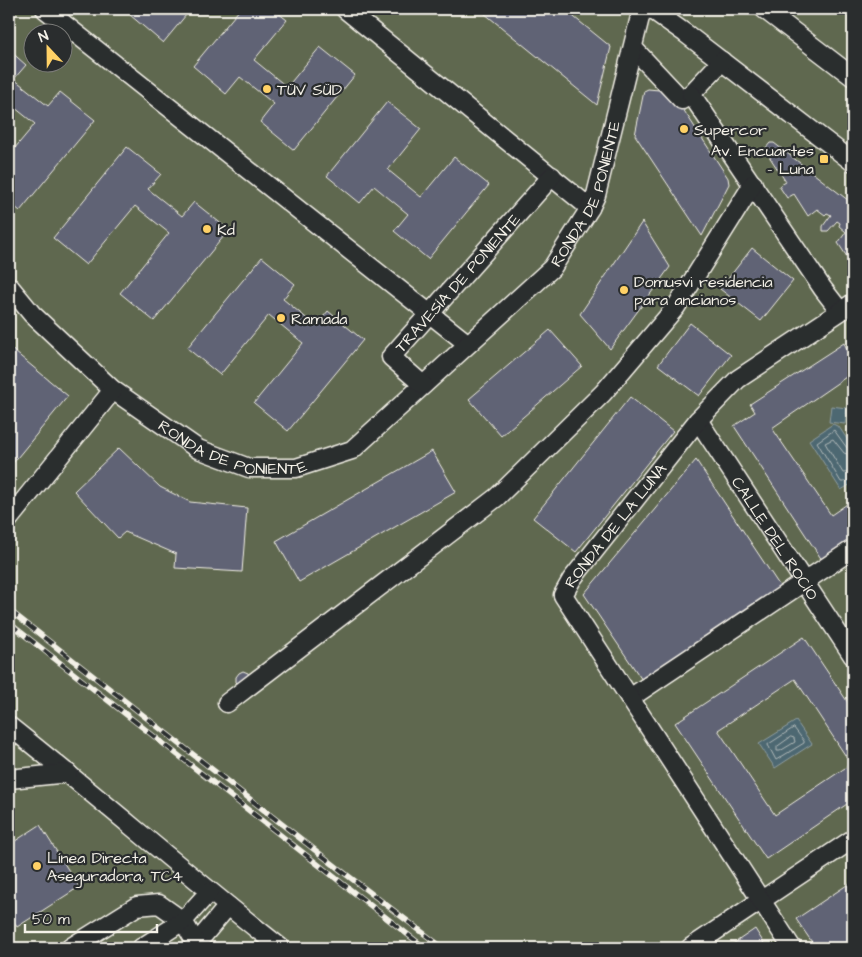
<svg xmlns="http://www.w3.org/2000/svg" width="862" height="957" font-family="'Architects Daughter',sans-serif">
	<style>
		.green { fill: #5e684f; stroke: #a9ac9c; fill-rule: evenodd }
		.water { fill: #4d6772; stroke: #909ea1 }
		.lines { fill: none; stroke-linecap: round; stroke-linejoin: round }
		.shore { stroke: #b1bab9; stroke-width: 1 }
		.building { fill: #606375; stroke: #f4f1e8; fill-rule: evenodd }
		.minor-casing { stroke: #f4f1e8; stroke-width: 21 }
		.minor { stroke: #2a2d2e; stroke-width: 18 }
		.rail-casing { stroke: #f4f1e8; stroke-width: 5.5 }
		.rail { stroke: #2a2d2e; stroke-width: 4; stroke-dasharray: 11; stroke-linecap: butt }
		.poi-dot { fill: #ffd166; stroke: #2a2d2e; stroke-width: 2 }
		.labels { text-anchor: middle; stroke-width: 4.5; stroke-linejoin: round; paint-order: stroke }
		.poi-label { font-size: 16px; fill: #f4f1e8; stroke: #2a2d2e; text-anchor: start }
		.street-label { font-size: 16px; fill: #f4f1e8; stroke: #2a2d2e }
	</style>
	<rect width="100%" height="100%" fill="#2a2d2e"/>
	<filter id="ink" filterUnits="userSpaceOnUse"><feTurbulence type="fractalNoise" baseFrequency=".02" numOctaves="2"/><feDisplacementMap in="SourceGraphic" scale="10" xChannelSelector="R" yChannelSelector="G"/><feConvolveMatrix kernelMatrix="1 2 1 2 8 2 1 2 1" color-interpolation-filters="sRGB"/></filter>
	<g filter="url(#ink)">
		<path class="green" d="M 9,9 L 853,9 L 853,948 L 9,948 ZM 32,32 L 62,32 L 62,62 L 32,62 Z"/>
		<g class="water">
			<polygon points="831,406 847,408 845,424 829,422"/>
			<polygon points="833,424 839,427 853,448 853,483 841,490 809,440"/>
			<polygon points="796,721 812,744 775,768 759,744"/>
		</g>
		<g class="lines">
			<g class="shore">
				<polyline points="853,450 847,448 834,430 817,442 841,482 844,482 853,479"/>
				<polyline points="853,456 844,453 833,439 825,443 843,473 853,472"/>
				<polygon points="794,728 804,741 804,743 776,760 768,745"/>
				<polygon points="791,737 794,738 795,742 780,751 777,751 777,747"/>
			</g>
		</g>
		<g class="building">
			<polygon points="135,9 191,9 163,43 130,15"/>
			<polygon points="240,9 273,9 287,20 254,60 287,87 320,47 355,75 294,150 260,122 274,104 240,77 226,94 193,66"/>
			<polygon points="479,9 564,9 611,47 597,105"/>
			<polygon points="9,50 26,65 14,79 48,106 60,92 95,120 20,211 9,202 9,155 35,124 9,103"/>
			<polygon points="648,89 659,90 681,106 728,178 729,184 702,236 635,135 644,91"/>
			<polygon points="387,102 421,129 388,170 421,197 454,157 489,185 428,259 394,231 408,214 374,186 360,203 327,176"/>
			<polygon points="770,143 774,143 853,204 853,266 838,243 846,232 839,226 840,223 837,221 828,231 823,231 823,226 831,215 827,213 825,215 817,209 808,216 794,194 787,198 779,186 786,182 767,153 765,149"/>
			<polygon points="127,147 161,174 148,189 182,216 194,202 229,230 154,321 120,293 169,233 135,206 86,265 53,238"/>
			<polygon points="642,222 670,267 610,349 580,314"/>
			<polygon points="752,248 793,281 761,321 720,289"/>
			<polygon points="262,257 295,284 283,299 316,326 328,311 363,340 288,431 254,403 303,343 269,315 220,375 187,348"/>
			<polygon points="690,323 731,355 699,396 658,365"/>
			<polygon points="550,330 582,366 501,436 469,399"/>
			<polygon points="844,343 848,351 853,348 853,381 849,375 772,428 831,515 853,500 853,539 822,560 734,426 755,412 750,404"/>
			<polygon points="9,347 68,396 13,463 9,459"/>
			<polygon points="630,397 673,431 576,552 533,518"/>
			<polygon points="119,448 160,487 190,502 247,508 242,572 175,568 176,554 125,532 118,538 74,491"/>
			<polygon points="432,451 456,492 299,582 276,541"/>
			<polygon points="696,460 783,591 644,683 584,594"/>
			<path d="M 804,637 L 853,710 L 853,800 L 766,859 L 675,723 ZM 795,679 L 851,764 L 775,815 L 718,730 Z"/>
			<polygon points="243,671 248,673 250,677 239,685 236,682 236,677 239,673"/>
			<polygon points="40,825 79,887 17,927 9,914 9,845"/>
			<polygon points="850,883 853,888 853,948 816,948 796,919"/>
			<polygon points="755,929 767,948 727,948"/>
		</g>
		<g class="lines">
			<defs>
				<g id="minor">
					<polyline points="45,9 468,344"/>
					<polyline points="345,9 590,208"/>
					<polyline points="651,9 685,33 853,162"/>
					<polyline points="764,9 853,77"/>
					<polyline points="633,48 682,100 691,94 722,61"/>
					<polyline points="691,94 823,289 840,311"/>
					<path id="s1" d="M 9,286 L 32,314 L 113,390 L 198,449 L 249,468 L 296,468 L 352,450 L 552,268 L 590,208 L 596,195 L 642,9"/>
					<path id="s2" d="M 423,385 L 391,357 L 552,176"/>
					<path id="s3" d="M 698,420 L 853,656"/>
					<polyline points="9,519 113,390"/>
					<polyline points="630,698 853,549"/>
					<polyline points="227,703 497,497 603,393 676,307 753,184"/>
					<path d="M 9,726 C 101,799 189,876 281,948"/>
					<polyline points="9,779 68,773"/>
					<polyline points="196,944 228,906"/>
					<polyline points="70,948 137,906 159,904 183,921 199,948"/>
					<polyline points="141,948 183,921 209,892"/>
					<polyline points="690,948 853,839"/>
					<path id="s4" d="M 792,948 L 563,595 L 572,579 L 698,420 L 738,379 L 853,303"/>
				</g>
			</defs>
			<use href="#minor" class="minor-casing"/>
			<use href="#minor" class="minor"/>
			<defs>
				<g id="rail">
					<polyline points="9,610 343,872 443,948"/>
					<polyline points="9,623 425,948"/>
				</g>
			</defs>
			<use href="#rail" class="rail-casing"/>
			<use href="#rail" class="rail"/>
		</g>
	</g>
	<g class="poi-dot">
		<circle cx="267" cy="89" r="5"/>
		<circle cx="684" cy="129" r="5"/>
		<rect x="819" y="154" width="10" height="10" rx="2.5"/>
		<circle cx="207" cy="229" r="5"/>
		<circle cx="624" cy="290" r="5"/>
		<circle cx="281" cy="318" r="5"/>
		<circle cx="37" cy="866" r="5"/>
	</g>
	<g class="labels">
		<g class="poi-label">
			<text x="277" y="95">TÜV SÜD</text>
			<text x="694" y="135">Supercor</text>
			<text x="814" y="156" text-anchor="end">Av. Encuartes<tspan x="814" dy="18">- Luna</tspan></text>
			<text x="217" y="235">Kd</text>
			<text x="634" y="287">Domusvi residencia<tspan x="634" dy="18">para ancianos</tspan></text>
			<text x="291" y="324">Ramada</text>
			<text x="47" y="863">Línea Directa<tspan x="47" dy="18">Aseguradora, TC4</tspan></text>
		</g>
		<g class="street-label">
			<text dy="6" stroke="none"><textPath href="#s1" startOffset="764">RONDA DE PONIENTE</textPath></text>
			<text dy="6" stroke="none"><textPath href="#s2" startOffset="142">TRAVESÍA DE PONIENTE</textPath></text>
			<text dy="6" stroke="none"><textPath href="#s1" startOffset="284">RONDA DE PONIENTE</textPath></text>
			<text dy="6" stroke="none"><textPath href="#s4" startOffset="508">RONDA DE LA LUNA</textPath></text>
			<text dy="6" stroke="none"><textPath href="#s3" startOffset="141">CALLE DEL ROCÍO</textPath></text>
		</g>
	</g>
	<rect width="862" height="957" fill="none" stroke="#2a2d2e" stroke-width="30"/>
	<rect x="15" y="15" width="832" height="927" fill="none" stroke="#f4f1e8" stroke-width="2" filter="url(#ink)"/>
	<g transform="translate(48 48) rotate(338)"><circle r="24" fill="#2a2d2e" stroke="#7b7b78"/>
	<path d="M0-4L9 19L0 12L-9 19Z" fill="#ffd166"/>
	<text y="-8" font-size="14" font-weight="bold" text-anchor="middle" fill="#f4f1e8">N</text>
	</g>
	<path d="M25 924v8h132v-8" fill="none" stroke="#f4f1e8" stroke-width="2.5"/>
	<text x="32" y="924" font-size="15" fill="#f4f1e8" stroke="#2a2d2e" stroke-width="4" paint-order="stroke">50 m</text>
</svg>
